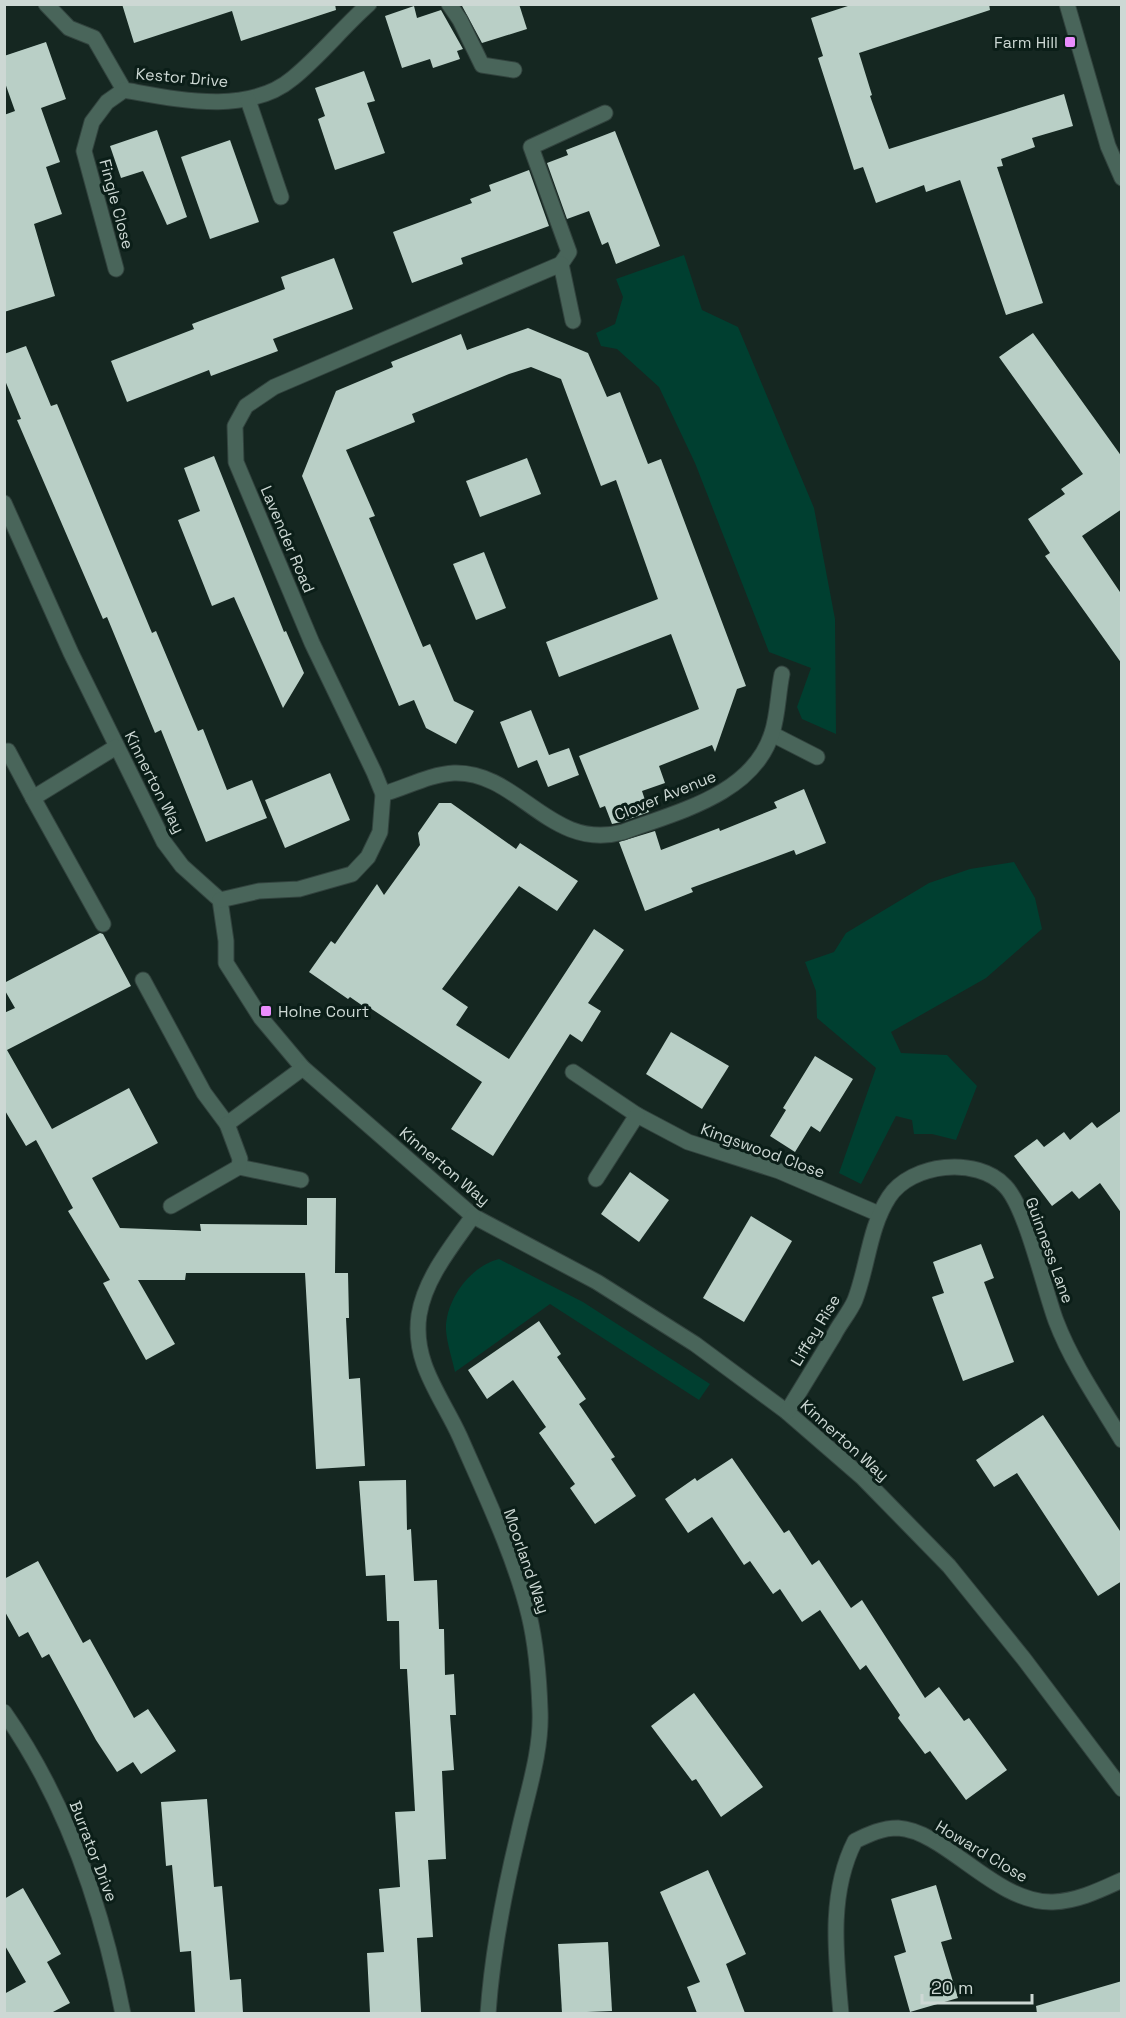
<svg xmlns="http://www.w3.org/2000/svg" width="1126" height="2018" font-family="'Space Grotesk',sans-serif">
	<style>
		.green { fill: #003f30 }
		.building { fill: #b9cfc6 }
		.lines { fill: none; stroke-linecap: round; stroke-linejoin: round }
		.minor-casing { stroke: #32433e; stroke-width: 17 }
		.minor { stroke: #49655a; stroke-width: 15 }
		.poi-dot { fill: #ea8dfd; stroke: #0b1e18; stroke-width: 2 }
		.labels { text-anchor: middle; stroke-width: 6; stroke-linejoin: round; paint-order: stroke }
		.poi-label { font-size: 16px; fill: #cdd8d4; stroke: #0b1e18; text-anchor: end }
		.street-label { font-size: 16px; fill: #cdd8d4; stroke: #0b1e18 }
	</style>
	<rect width="100%" height="100%" fill="#152721"/>
	<g class="green">
		<polygon points="684,255 702,310 738,327 814,508 835,619 836,734 802,719 797,707 811,668 769,652 695,463 659,387 617,349 601,346 596,333 615,324 623,297 616,279"/>
		<polygon points="1014,862 1035,898 1042,929 986,978 891,1032 901,1053 947,1055 977,1086 956,1140 932,1134 914,1134 912,1120 896,1116 861,1184 839,1173 876,1068 817,1018 816,991 805,962 834,952 846,933 929,883 970,869"/>
		<path d="M 499,1259 L 583,1302 L 710,1384 L 699,1400 L 550,1304 L 455,1372 C 452,1358 447,1344 446,1330 C 445,1301 470,1266 499,1259 Z"/>
	</g>
	<g class="building">
		<polygon points="122,4 335,4 336,10 241,41 232,11 134,43"/>
		<polygon points="461,4 519,4 527,29 482,43"/>
		<polygon points="854,4 989,4 990,10 859,53 872,95 870,96 889,149 1064,94 1073,126 1032,138 1035,147 1001,159 1003,166 997,167 1043,303 1006,315 960,180 926,192 924,185 876,203 863,167 854,170 818,58 823,56 811,18"/>
		<polygon points="414,6 417,18 441,10 463,49 457,51 460,59 433,68 430,59 402,68 385,16"/>
		<polygon points="46,42 66,99 41,108 60,162 46,167 62,214 34,224 55,296 4,312 4,115 15,111 4,80 4,56"/>
		<polygon points="364,71 375,101 367,103 385,153 335,170 318,119 325,116 315,88"/>
		<polygon points="157,130 187,217 167,225 143,171 121,178 110,146"/>
		<polygon points="615,131 660,246 616,264 608,242 602,245 589,211 567,219 547,163 568,155 566,150"/>
		<polygon points="230,140 259,222 210,239 181,157"/>
		<polygon points="529,170 549,226 461,258 463,264 412,283 393,232 472,203 470,199 491,191 489,185"/>
		<polygon points="334,258 353,309 273,339 278,351 211,376 209,370 127,402 111,361 194,329 192,324 285,289 281,277"/>
		<polygon points="528,328 588,353 607,397 620,392 648,464 661,459 746,686 737,689 715,752 712,745 659,766 665,783 642,791 649,812 621,822 612,824 605,806 600,808 579,756 699,709 671,634 559,677 546,642 658,599 616,480 601,486 561,379 531,367 509,374 412,414 415,422 346,450 375,516 369,518 423,647 430,644 454,701 474,711 456,744 426,728 414,700 399,706 302,476 336,391 393,367 391,362 461,334 467,350"/>
		<polygon points="1033,333 1122,457 1122,509 1082,536 1122,595 1122,664 1045,556 1050,553 1028,519 1065,494 1061,489 1083,474 999,357"/>
		<polygon points="26,346 51,406 57,404 152,633 156,631 198,731 203,729 227,790 252,780 267,818 206,842 161,730 155,733 107,617 103,619 17,420 21,419 4,378 4,354"/>
		<polygon points="214,456 284,632 286,631 304,673 283,708 234,597 212,606 178,520 200,511 184,468"/>
		<polygon points="527,458 541,494 480,517 466,481"/>
		<polygon points="484,552 506,608 476,620 453,564"/>
		<polygon points="531,710 549,755 569,748 579,775 548,787 537,760 518,768 500,722"/>
		<polygon points="330,773 350,820 285,848 265,800"/>
		<polygon points="804,789 826,843 796,855 794,850 751,866 691,888 693,892 645,911 619,842 655,831 661,850 719,828 720,831 777,808 774,802"/>
		<polygon points="439,803 451,803 516,849 520,843 578,881 557,911 519,886 442,989 468,1007 456,1025 509,1059 594,929 624,950 588,1003 601,1011 582,1042 570,1034 493,1156 451,1129 482,1082 364,1004 363,1006 350,997 348,999 309,972 331,941 335,944 377,884 384,895 420,845 418,833"/>
		<polygon points="100,933 103,934 131,986 7,1050 52,1129 129,1088 158,1143 92,1178 120,1228 201,1231 200,1224 307,1225 307,1198 336,1198 335,1273 348,1273 349,1318 346,1318 349,1379 360,1378 365,1466 316,1469 305,1273 186,1273 185,1280 138,1280 175,1344 146,1360 103,1283 110,1280 68,1211 73,1208 36,1140 26,1146 4,1109 4,1013 15,1008 4,989 4,983"/>
		<polygon points="671,1032 729,1066 702,1109 646,1074"/>
		<polygon points="815,1056 853,1079 820,1132 811,1126 795,1152 770,1136 786,1110 783,1108"/>
		<polygon points="1122,1110 1122,1214 1100,1183 1079,1199 1072,1191 1052,1206 1014,1156 1037,1139 1044,1147 1064,1132 1070,1140 1092,1122 1097,1128"/>
		<polygon points="630,1172 669,1200 639,1242 601,1214"/>
		<polygon points="751,1216 792,1241 744,1322 703,1298"/>
		<polygon points="981,1244 994,1278 984,1282 1014,1362 963,1381 932,1297 944,1293 933,1262"/>
		<polygon points="539,1321 561,1354 557,1357 586,1399 579,1404 615,1457 611,1459 636,1496 595,1524 570,1488 575,1484 539,1433 546,1427 513,1380 487,1399 468,1370"/>
		<polygon points="1043,1415 1122,1534 1122,1581 1098,1596 1017,1473 994,1487 976,1460"/>
		<polygon points="732,1458 784,1533 789,1530 812,1565 819,1560 851,1608 862,1600 925,1698 939,1687 964,1721 969,1718 1007,1770 966,1800 930,1751 925,1754 898,1718 900,1715 866,1665 860,1670 820,1610 802,1622 780,1589 773,1594 750,1561 744,1565 712,1517 688,1533 665,1499 695,1478 697,1481"/>
		<polygon points="406,1480 407,1530 411,1529 414,1581 437,1580 439,1629 444,1629 445,1675 454,1674 456,1715 450,1715 454,1770 442,1771 446,1859 428,1860 433,1937 417,1938 421,2012 370,2013 367,1953 384,1952 379,1889 400,1887 395,1812 415,1811 407,1669 400,1669 399,1621 387,1621 385,1575 366,1576 359,1481"/>
		<polygon points="38,1561 83,1643 90,1639 134,1718 148,1709 176,1751 141,1774 133,1762 117,1772 96,1740 49,1654 42,1658 28,1632 19,1637 4,1610 4,1579"/>
		<polygon points="694,1693 763,1787 721,1817 696,1779 692,1781 651,1726"/>
		<polygon points="207,1799 214,1887 222,1886 230,1980 241,1979 243,2013 195,2013 191,1951 180,1952 172,1865 166,1866 161,1802"/>
		<polygon points="708,1870 746,1954 726,1964 745,2013 697,2013 687,1987 700,1982 660,1892"/>
		<polygon points="936,1885 952,1939 941,1942 958,1998 910,2012 894,1956 906,1952 891,1899"/>
		<polygon points="23,1888 61,1954 47,1962 70,2003 51,2013 4,2013 4,1994 26,1982 4,1944 4,1899"/>
		<polygon points="608,1942 612,2011 562,2013 558,1944"/>
		<polygon points="1122,1981 1122,2013 1037,2013 1036,2006"/>
	</g>
	<g class="lines">
		<defs>
			<g id="minor">
				<path d="M 46,4 L 69,28 L 94,38 L 124,90 C 176,99 248,116 293,78 C 320,56 342,28 369,4"/>
				<polyline points="449,4 460,20 482,65 514,70"/>
				<polyline points="1067,4 1108,146 1122,178"/>
				<polyline points="248,100 281,197"/>
				<polyline points="561,264 569,252 531,147 605,113"/>
				<polyline points="116,269 84,151 92,122 107,102 124,90"/>
				<polyline points="4,503 71,653 164,842 182,866 220,900 226,941 226,963 261,1018 303,1068 473,1216 597,1282 695,1344 787,1412 862,1477 949,1566 1024,1659 1122,1789"/>
				<polyline points="772,734 817,757"/>
				<polyline points="8,751 33,798"/>
				<path d="M 383,794 C 405,788 430,774 454,773 C 519,771 550,852 623,832 C 676,812 753,795 772,733 C 778,715 778,693 782,674"/>
				<polyline points="220,900 259,891 299,889 352,874 368,857 380,832 383,794 374,772 312,643 236,462 235,426 246,406 274,387 561,264 573,321"/>
				<polyline points="103,924 33,798 116,747"/>
				<polyline points="143,980 204,1093 227,1124 303,1068"/>
				<polyline points="573,1072 637,1115 688,1142 779,1171 879,1214"/>
				<polyline points="239,1167 301,1180"/>
				<polyline points="596,1179 637,1115"/>
				<polyline points="171,1206 239,1167 240,1159 227,1124"/>
				<path d="M 473,1216 C 452,1246 425,1278 419,1315 C 412,1363 442,1397 460,1437 C 484,1492 515,1557 529,1615 C 536,1644 539,1680 540,1710 C 542,1751 527,1794 518,1835 C 504,1893 492,1953 488,2014"/>
				<path d="M 787,1412 C 803,1386 818,1361 834,1335 C 840,1323 850,1312 855,1300 C 868,1266 869,1228 889,1197 C 911,1163 977,1156 1005,1186 C 1026,1207 1044,1289 1056,1321 C 1072,1363 1099,1402 1122,1440"/>
				<path d="M 4,1712 C 67,1802 102,1906 123,2014"/>
				<path d="M 841,2014 C 836,1956 828,1894 855,1841 C 869,1834 882,1828 898,1828 C 946,1831 996,1904 1053,1902 C 1078,1901 1100,1890 1122,1880"/>
			</g>
		</defs>
		<use href="#minor" class="minor-casing"/>
		<use href="#minor" class="minor"/>
	</g>
	<g class="poi-dot">
		<rect x="1064" y="36" width="12" height="12" rx="3"/>
		<rect x="260" y="1005" width="12" height="12" rx="3"/>
	</g>
	<g class="labels">
		<g class="poi-label">
			<text x="1058" y="48">Farm Hill</text>
			<text x="278" y="1017" text-anchor="start">Holne Court</text>
		</g>
		<g class="street-label">
			<text transform="translate(182 77) rotate(5)" y="6">Kestor Drive</text>
			<text transform="translate(117 204) rotate(75)" y="6">Fingle Close</text>
			<text transform="translate(288 539) rotate(67)" y="6">Lavender Road</text>
			<text transform="translate(155 782) rotate(63)" y="6">Kinnerton Way</text>
			<text transform="translate(665 795) rotate(-22)" y="6">Clover Avenue</text>
			<text transform="translate(763 1150) rotate(20)" y="6">Kingswood Close</text>
			<text transform="translate(445 1166) rotate(40)" y="6">Kinnerton Way</text>
			<text transform="translate(1050 1250) rotate(70)" y="6">Guinness Lane</text>
			<text transform="translate(815 1330) rotate(-59)" y="6">Liffey Rise</text>
			<text transform="translate(845 1440) rotate(42)" y="6">Kinnerton Way</text>
			<text transform="translate(527 1561) rotate(71)" y="6">Moorland Way</text>
			<text transform="translate(94 1851) rotate(69)" y="6">Burrator Drive</text>
			<text transform="translate(982 1851) rotate(31)" y="6">Howard Close</text>
		</g>
	</g>
	<rect width="1126" height="2018" fill="none" stroke="#cdd8d4" stroke-width="12"/>
	<path d="M922 1994v9h110v-9" fill="none" stroke="#cdd8d4" stroke-width="3"/>
	<text x="931" y="1994" font-size="18" fill="#cdd8d4" stroke="#0b1e18" stroke-width="4.5" paint-order="stroke">20 m</text>
</svg>
